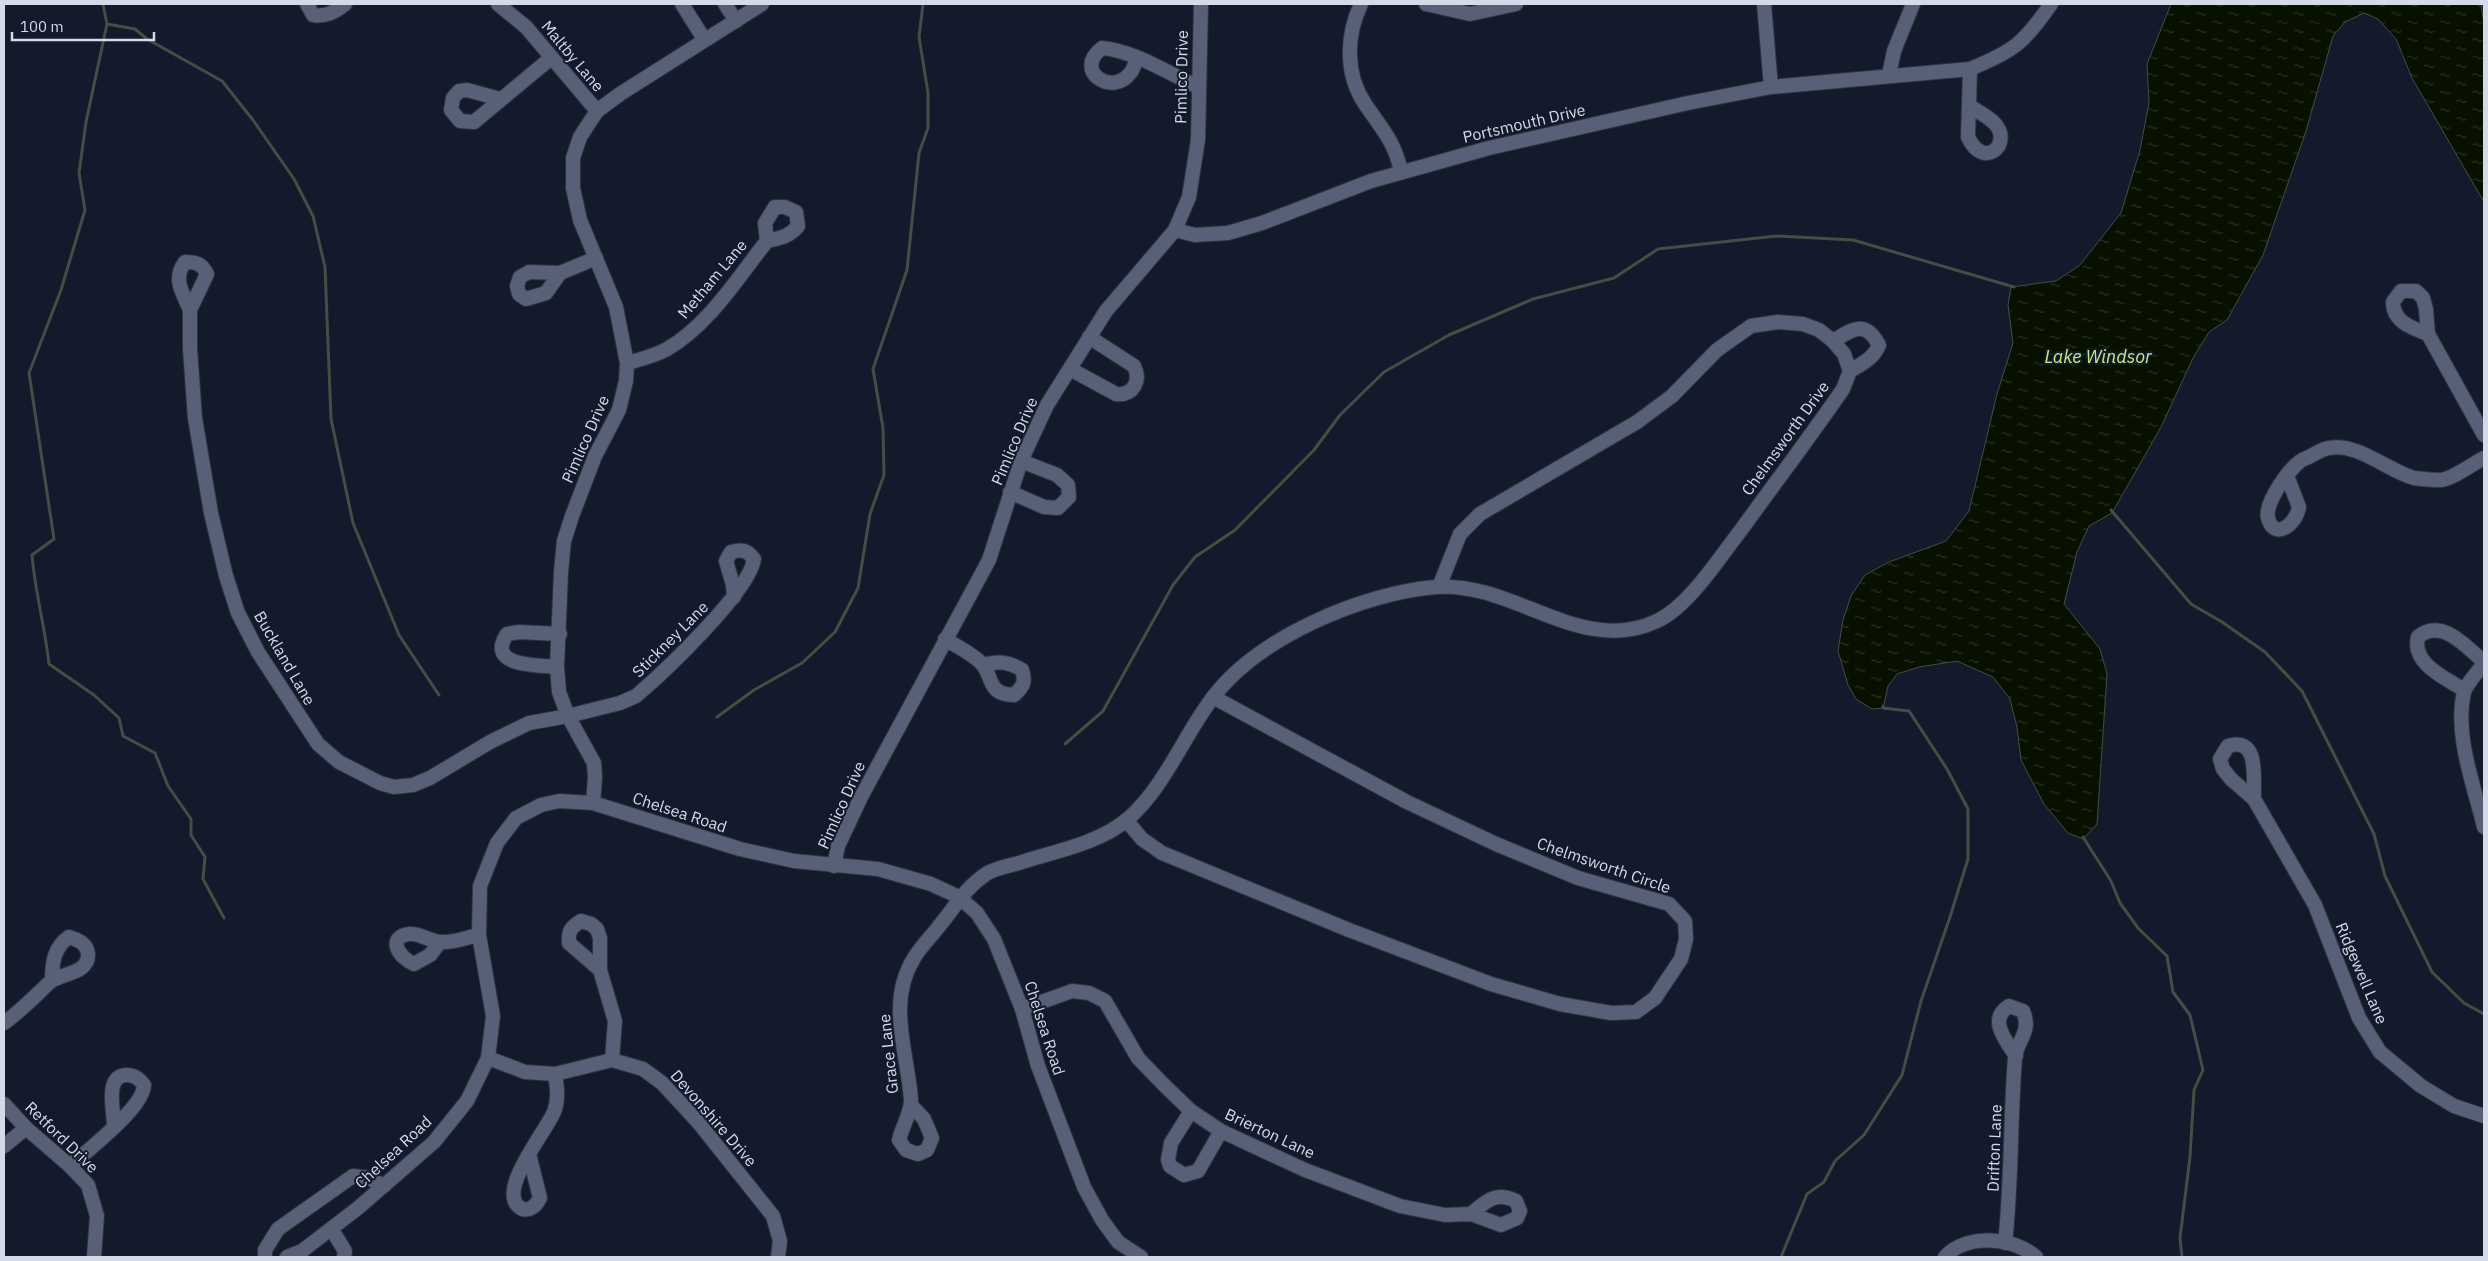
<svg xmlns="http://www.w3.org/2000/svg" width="2488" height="1261" font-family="'IBM Plex Sans',sans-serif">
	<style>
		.water { fill: url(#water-ripples); stroke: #454d45 }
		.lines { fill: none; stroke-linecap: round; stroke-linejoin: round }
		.stream { stroke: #454d45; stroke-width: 3 }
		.minor-casing { stroke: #303442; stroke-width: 16 }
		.minor { stroke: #576076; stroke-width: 14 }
		.labels { text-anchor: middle; stroke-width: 4; stroke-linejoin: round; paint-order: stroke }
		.street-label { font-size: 16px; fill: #d4dae7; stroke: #131a2c }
		.water-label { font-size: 18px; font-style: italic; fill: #c4ef7c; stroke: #131a2c }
	</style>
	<defs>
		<pattern id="water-ripples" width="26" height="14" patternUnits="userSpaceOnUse" patternTransform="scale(1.25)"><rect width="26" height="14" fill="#081000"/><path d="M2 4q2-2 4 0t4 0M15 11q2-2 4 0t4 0" fill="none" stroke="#2b3225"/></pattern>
	</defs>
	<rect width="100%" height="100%" fill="#131a2c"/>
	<polygon class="water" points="2171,4 2481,4 2484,24 2484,202 2412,78 2396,39 2378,19 2364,13 2345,22 2333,36 2306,131 2263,255 2227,320 2209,332 2193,358 2161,427 2112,513 2089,526 2077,552 2064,604 2100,649 2107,674 2097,824 2083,839 2068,833 2044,804 2021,760 2017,727 2010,699 1993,677 1957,661 1919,667 1897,674 1888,686 1883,708 1872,709 1856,699 1848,685 1838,651 1843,620 1851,596 1865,575 1889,562 1946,541 1969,511 1997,394 2013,343 2008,305 2011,287 2056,281 2080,265 2121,213 2140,150 2149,103 2147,64"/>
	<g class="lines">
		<g class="stream">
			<path d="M 103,4 L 107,24 L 86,122 L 79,173 L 85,210 L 61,290 L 29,373 L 54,539 L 32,555 C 35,592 45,627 49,664 L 94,695 L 119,718 L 123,736 L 155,753 L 168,786 L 191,819 L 191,835 L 205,857 L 203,879 L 224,918"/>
			<polyline points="107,24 135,29 147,39 222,81 253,120 294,179 313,216 325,267 331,419 353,523 399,635 439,695"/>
			<polyline points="2111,510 2191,604 2222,622 2265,652 2302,691 2374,834 2385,876 2432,972 2464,1003 2484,1014"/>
			<polyline points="717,717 754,690 802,663 835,632 858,588 870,514 884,475 883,428 873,369 907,270 919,153 928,128 928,93 919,37 923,4"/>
			<polyline points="1065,744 1103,711 1173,585 1195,557 1235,530 1314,450 1340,415 1384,372 1449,335 1533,299 1614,278 1658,249 1776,236 1853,240 2014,287"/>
			<polyline points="2083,837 2111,881 2120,903 2138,928 2167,956 2173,992 2190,1015 2203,1070 2194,1090 2190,1157 2180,1238 2182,1257"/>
			<polyline points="1781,1257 1807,1194 1824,1182 1835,1161 1864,1135 1902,1075 1921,1001 1950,917 1968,859 1968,809 1947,769 1909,711 1883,708 1883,706"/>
		</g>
		<defs>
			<g id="minor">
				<path d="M 307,4 L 313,15 C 326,17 335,12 345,4"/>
				<polyline points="498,4 526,27 597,111"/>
				<polyline points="682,4 704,39"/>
				<polyline points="725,4 736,21"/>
				<path d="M 1361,4 C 1346,36 1345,74 1365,104 C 1382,129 1395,142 1401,172"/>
				<polyline points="1426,4 1470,14 1516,4"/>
				<polyline points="1764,4 1771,87"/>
				<path d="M 1137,58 C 1135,63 1134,68 1131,72 C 1113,98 1072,71 1102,48 C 1135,51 1168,73 1198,87"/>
				<path d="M 1970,69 L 1968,137 C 1983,170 2012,145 1996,125 C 1990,117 1978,112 1970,106"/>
				<polyline points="1889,75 1894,51 1913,4"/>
				<polyline points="500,99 467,90 459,91 453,98 451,110 460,121 474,122 551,58"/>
				<path d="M 1175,230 L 1195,235 L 1228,233 L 1262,223 L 1371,181 L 1489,148 L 1688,103 L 1771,87 L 1970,69 C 2014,51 2024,43 2051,4"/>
				<polyline points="560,273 546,293 526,299 519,294 517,286 520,277 529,272 560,273 596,258"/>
				<path d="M 190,310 C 183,293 172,279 185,262 C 197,262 202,264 207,274 L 190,310 L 190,349 L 195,418 L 211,513 L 226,576 L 238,613 L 258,652 L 318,744 L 339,762 L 380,783 L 394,787 L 413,785 L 430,778 L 490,742 L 529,723 L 568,716 L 620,703 L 636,696 C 663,673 750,591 754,559 C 747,550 742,549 731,552 L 726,561 L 733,585 L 734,597"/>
				<path d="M 2428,334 C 2412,328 2393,322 2393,302 L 2401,291 L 2416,291 L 2423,298 L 2426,309 L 2428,334 L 2484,435"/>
				<path d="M 1833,341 C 1853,329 1865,319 1879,345 C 1874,358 1862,364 1850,371"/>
				<path d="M 627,363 C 641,359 655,356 667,349 C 709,325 738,277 767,241 C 780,238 789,237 798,226 L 796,212 L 785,207 L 775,207 L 765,223 L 767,241"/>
				<path d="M 1070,369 L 1116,394 C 1134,396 1141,380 1134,366 L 1089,337"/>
				<path d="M 2287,476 L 2299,507 C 2296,525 2274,541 2268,518 C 2264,503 2291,465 2304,459 C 2312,456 2321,449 2329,448 C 2357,442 2388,471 2414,478 C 2422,479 2432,480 2440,480 C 2451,480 2474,463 2484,458"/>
				<polyline points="1010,492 1044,507 1058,508 1069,497 1068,485 1057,475 1021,461"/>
				<path d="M 945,639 C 956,646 973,654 982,664 C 994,677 986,694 1014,695 C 1023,687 1026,682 1022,670 C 1008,661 998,661 983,665"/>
				<path d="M 2484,663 C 2478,672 2467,683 2464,692 C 2454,735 2474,785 2484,827"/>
				<path d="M 557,667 C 538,665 485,667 507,634 L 519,632 L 560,634"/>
				<path d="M 2464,690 C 2446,678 2411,664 2418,637 C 2442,617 2466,647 2484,662"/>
				<path d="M 2254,799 C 2253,778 2260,736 2228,746 L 2220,759 L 2223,769 L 2231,779 L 2254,799 L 2315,905 L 2359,1018 L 2380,1052 L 2421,1086 L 2454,1106 L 2484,1116"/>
				<polyline points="593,803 595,777 594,763 568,716 559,692 557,667 561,572 564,541 572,516 595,456 619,410 626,381 627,363 616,307 580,220 573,188 573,158 580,137 597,111 620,94 762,4"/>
				<polyline points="1126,820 1142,839 1162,853 1349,930 1491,984 1560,1004 1611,1013 1636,1012 1655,998 1681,959 1686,939 1685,921 1669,904 1578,878 1496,844 1407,802 1213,697"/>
				<polyline points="834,866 838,846 861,797 989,560 1021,461 1047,405 1106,311 1175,230 1189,197 1198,140 1201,4"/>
				<path d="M 440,942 L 430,955 L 414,964 C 397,957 387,936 410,934 C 421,933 432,943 444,942 C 455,942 468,937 479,935"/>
				<path d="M 600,970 L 569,943 C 568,931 571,927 581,921 L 591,924 L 597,929 L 600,938 L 600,970 L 615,1021 L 612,1060"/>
				<path d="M 1022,1009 L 1072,991 L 1089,993 L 1105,1001 L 1138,1058 L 1163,1084 L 1191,1111 L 1221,1131 L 1305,1170 L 1400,1206 L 1445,1215 L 1471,1214 L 1501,1225 L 1517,1218 L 1520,1211 L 1516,1201 C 1496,1191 1486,1201 1471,1214"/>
				<path d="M 4,1023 C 21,1011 35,996 50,982 C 61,973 89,974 88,954 C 87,943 78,940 69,937 C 54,947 52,963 52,980"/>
				<polyline points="488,1058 525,1072 555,1074 612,1060 643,1069 662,1083 698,1122 773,1216 780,1241 778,1257"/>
				<polyline points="4,1104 26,1128 70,1166 88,1185 97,1216 94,1257"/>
				<path d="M 911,1105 L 924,1119 L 932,1138 L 927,1150 L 918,1154 L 906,1150 L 899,1140 C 902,1127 911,1113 911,1100 C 908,1053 886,1003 914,958 C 921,946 932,936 940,925 C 955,907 965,888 986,874 C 995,868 1009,866 1019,863 C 1055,851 1098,844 1128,819 C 1165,786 1182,739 1211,700 C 1256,638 1362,593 1436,587 C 1514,581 1581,657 1657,621 C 1689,606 1719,558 1741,530 C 1775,483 1810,437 1843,389 L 1850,371 L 1844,354 L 1833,341 L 1819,330 L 1803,324 L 1778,322 L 1751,326 L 1717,350 L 1672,396 L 1637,422 L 1480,514 L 1460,534 L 1439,587"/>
				<polyline points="1191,1111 1171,1143 1168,1160 1170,1166 1184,1175 1198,1171 1221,1131"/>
				<polyline points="4,1146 26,1128"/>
				<path d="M 529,1154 L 540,1198 C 537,1203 535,1207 529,1209 C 525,1210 521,1209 518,1206 C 499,1188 546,1131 554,1112 C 559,1099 557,1087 555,1074"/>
				<path d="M 70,1166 C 88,1150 144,1107 144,1085 C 139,1079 135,1075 127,1075 C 104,1075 114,1111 114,1126"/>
				<polyline points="332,1230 345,1251 344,1257"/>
				<path d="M 2005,1243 C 2012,1181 2010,1120 2015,1058 C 2017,1039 2032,1033 2023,1011 L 2009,1006 C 1988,1019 2005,1040 2016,1056"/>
				<polyline points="265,1257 265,1250 278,1229 353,1176 369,1178 384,1186"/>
				<polyline points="287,1257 302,1251 358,1208 434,1142 467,1101 488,1058 493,1016 479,935 480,886 497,843 516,818 541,805 559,801 593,803 740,849 794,861 878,869 931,884 959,897 977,913 994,939 1022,1009 1038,1066 1084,1187 1102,1220 1118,1242 1141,1257"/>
				<path d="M 1945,1257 C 1966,1233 2014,1237 2036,1257"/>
			</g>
		</defs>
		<use href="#minor" class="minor-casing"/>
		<use href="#minor" class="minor"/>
	</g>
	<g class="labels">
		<g class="street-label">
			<text transform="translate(573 56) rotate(50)" y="6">Maltby Lane</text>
			<text transform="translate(1181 77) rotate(-89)" y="6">Pimlico Drive</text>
			<text transform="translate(1524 123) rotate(-13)" y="6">Portsmouth Drive</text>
			<text transform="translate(712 279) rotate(-50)" y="6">Metham Lane</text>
			<text transform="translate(1785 438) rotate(-54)" y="6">Chelmsworth Drive</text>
			<text transform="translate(585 439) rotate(-66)" y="6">Pimlico Drive</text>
			<text transform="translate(1014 441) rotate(-67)" y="6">Pimlico Drive</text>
			<text transform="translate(670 639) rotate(-45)" y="6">Stickney Lane</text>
			<text transform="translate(285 658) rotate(60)" y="6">Buckland Lane</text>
			<text transform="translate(841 805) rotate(-66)" y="6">Pimlico Drive</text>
			<text transform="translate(680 812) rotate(18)" y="6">Chelsea Road</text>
			<text transform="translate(1604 865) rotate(19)" y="6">Chelmsworth Circle</text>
			<text transform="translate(2362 973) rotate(67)" y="6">Ridgewell Lane</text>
			<text transform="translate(1045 1028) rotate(72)" y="6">Chelsea Road</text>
			<text transform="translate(888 1054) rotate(-96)" y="6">Grace Lane</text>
			<text transform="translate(714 1118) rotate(49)" y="6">Devonshire Drive</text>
			<text transform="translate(1270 1133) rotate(25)" y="6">Brierton Lane</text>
			<text transform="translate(62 1137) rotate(44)" y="6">Retford Drive</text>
			<text transform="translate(1994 1148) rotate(-88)" y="6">Drifton Lane</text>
			<text transform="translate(393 1152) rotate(-43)" y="6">Chelsea Road</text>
		</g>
		<g class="water-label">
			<text x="2098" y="363">Lake Windsor</text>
		</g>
	</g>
	<rect width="2488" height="1261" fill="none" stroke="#d4dae7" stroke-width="10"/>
	<path d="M12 32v8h142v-8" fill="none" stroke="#d4dae7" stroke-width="2.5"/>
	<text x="20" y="32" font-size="15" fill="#d4dae7" stroke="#131a2c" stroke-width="4" paint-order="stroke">100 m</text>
</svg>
